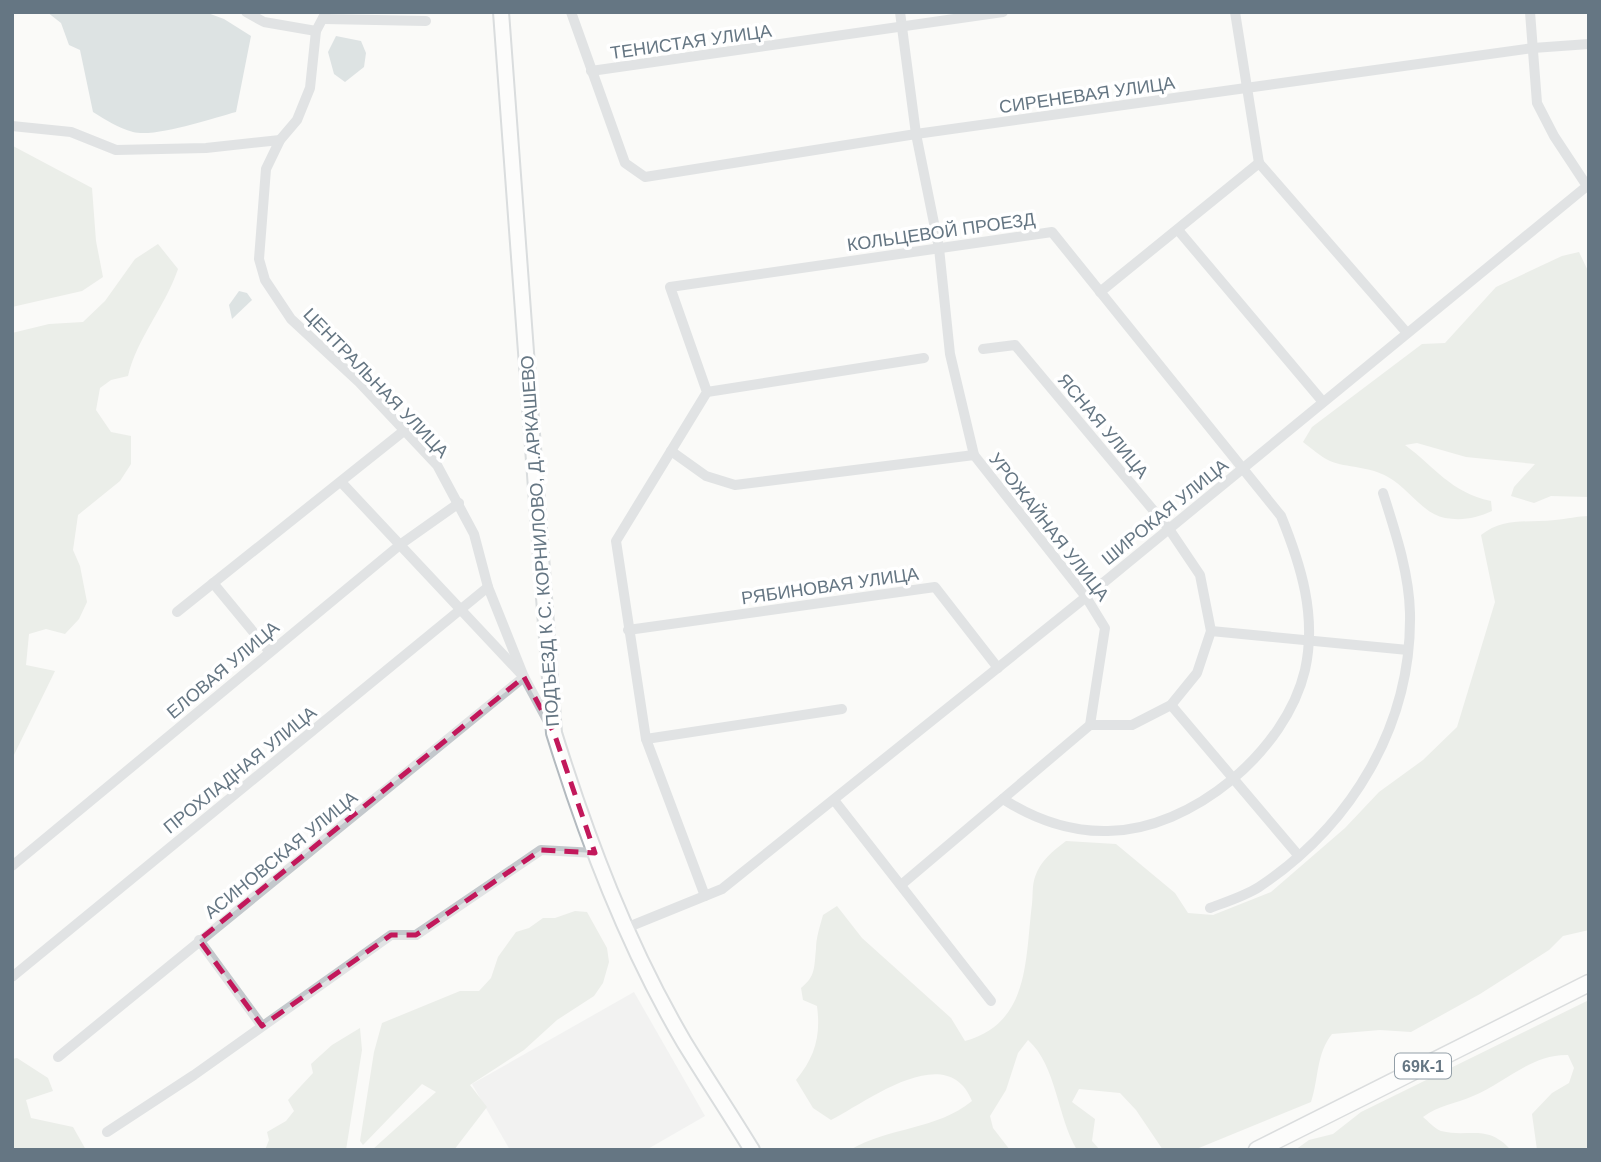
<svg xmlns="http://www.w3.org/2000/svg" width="1601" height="1162" font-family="Arial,sans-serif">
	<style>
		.built { fill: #e8e9e9 }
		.green { fill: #dadfd7 }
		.water { fill: #bbc7cb }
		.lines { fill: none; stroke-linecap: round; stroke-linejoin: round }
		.secondary-casing { stroke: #b3babf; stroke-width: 18 }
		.primary-casing { stroke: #b5babe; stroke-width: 19 }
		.street { stroke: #c3c8cc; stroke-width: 10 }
		.secondary { stroke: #fff; stroke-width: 14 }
		.primary { stroke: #fff; stroke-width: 16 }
		.marked { fill: none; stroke: #c2185b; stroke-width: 5; stroke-dasharray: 14 9; stroke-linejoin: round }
		.labels { text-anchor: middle; stroke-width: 7; stroke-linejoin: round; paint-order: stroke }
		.shield { fill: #fff; stroke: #939fa8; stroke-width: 2 }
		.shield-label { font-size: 16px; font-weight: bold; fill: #657683 }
		.street-label { font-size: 18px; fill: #657683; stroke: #fff }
	</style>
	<rect width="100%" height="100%" fill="#fafaf8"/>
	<polygon class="built" points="634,992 705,1116 646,1150 510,1150 472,1084"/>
	<g class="green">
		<polygon points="13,146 92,188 96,241 103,277 82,291 12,307"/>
		<path d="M 158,244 L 178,269 C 165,307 137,338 128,376 L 111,380 L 100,388 L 96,410 L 111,432 L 131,436 L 131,464 L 120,481 L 78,515 L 73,550 L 80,566 L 87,602 L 79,619 L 65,634 L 46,629 L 29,634 L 26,665 L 55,671 L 12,759 L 12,333 L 49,324 L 83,322 L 105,301 L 135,259 Z"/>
		<path d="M 1579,252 L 1589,273 L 1589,497 L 1551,496 L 1534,503 L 1511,496 L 1514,487 L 1535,464 L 1466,457 L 1417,443 L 1405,445 C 1435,467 1450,492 1491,501 L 1492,511 C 1477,518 1462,521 1445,518 C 1423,514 1408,488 1388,477 C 1369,466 1347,468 1330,461 C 1321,457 1311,448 1303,442 L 1312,427 L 1422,344 L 1445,343 L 1496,287 L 1562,256 Z"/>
		<path d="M 1589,516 L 1589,930 L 1563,936 L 1549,950 L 1480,994 L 1411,1032 L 1380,1030 L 1332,1034 C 1316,1054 1319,1078 1311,1102 L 1194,1150 L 1163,1150 L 1136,1110 L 1120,1093 L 1079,1089 L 1072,1102 L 1095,1119 L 1092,1141 L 1100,1150 L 1077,1150 C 1057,1117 1057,1066 1028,1040 L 1018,1053 L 1006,1090 L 990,1116 L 993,1128 L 1010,1150 L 850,1150 C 888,1127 937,1130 972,1101 C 947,1039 867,1102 831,1120 L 813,1108 L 796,1080 C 815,1057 821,1036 817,1006 L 803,1000 L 801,988 C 816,976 814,967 816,949 C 816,938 820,926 823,915 L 837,906 L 862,938 L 951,1018 L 965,1041 C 1030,1023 1025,960 1032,904 C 1033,896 1032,885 1035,877 C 1040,861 1053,851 1066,841 L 1116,844 L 1175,893 L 1188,913 L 1213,915 L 1271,892 L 1345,828 L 1379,792 L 1423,760 L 1457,727 L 1495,602 L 1481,535 C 1504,517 1528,523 1555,520 C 1567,519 1578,516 1589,516 Z"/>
		<polygon points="575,911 587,912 607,948 609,962 603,983 594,996 557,1020 524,1050 470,1085 487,1107 454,1150 372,1150 436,1092 422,1084 363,1145 360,1141 374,1052 382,1023 460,991 479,991 491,978 498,957 516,932 529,928 543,918 555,918"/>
		<path d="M 1589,1000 L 1587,1150 L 1537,1150 L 1532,1114 L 1552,1093 L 1569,1083 L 1574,1068 L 1568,1055 C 1531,1054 1505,1083 1473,1096 C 1455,1104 1439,1105 1423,1117 C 1428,1121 1435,1129 1441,1131 C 1469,1138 1487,1123 1511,1150 L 1295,1150 L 1309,1140 L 1333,1134 L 1361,1112 Z"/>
		<polygon points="360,1028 362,1050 346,1150 265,1150 269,1140 267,1132 286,1121 294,1111 288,1100 313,1073 311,1064 332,1045"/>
		<polygon points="17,1058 48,1078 53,1091 26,1100 31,1118 73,1127 86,1150 12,1150 12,1059"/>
	</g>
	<g class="water">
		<path d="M 47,12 L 205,12 L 224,19 L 251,36 L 236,112 C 213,118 155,138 133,132 C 118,128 106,120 93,112 L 80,50 L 69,45 L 61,23 Z"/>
		<polygon points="336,36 361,41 366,53 364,67 345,82 334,74 328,52"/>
		<polygon points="239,291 247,293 252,300 232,319 229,305"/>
	</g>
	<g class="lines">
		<defs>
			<path id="secondary" d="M 501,12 L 554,733 C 587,839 627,945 684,1042 C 706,1078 730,1114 752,1150"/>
			<polyline id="primary" points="1257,1150 1589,983"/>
		</defs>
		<use href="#secondary" class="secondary-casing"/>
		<use href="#primary" class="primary-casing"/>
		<g class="street">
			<polyline points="246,12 264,22 316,31"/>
			<polyline points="326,12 316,31 310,88 297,120 280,140 266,169 259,259 265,280 291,319 359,382 437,465 474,534 488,587 524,677 551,727"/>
			<polyline points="571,12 625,163 645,177 916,134 1533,48 1589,44"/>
			<polyline points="900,12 916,134 939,248 950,354 974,455"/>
			<polyline points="1235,12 1259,163"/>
			<polyline points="325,19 426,21"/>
			<polyline points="591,71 1003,12"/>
			<polyline points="12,126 71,132 116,150 206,148 280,140"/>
			<polyline points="1259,163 1407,333"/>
			<polyline points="1178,230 1323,402"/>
			<polyline points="1100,292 1259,163"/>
			<polyline points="983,349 1015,345 1169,529 1200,575 1211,631 1197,673 1171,705 1132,725 1090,725"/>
			<polyline points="707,392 924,358"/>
			<polyline points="671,451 706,476 735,485 974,455 1086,597 1105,628 1090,725 901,885"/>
			<polyline points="213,583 269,651"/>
			<polyline points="177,612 405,430"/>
			<polyline points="628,630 935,587 998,668"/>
			<polyline points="1211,631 1408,650"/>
			<polyline points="1171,705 1298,855"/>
			<polyline points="646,739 842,709"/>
			<polyline points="834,800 991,1001"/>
			<polyline points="12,866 401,544 459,503"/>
			<path d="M 705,896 L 646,739 L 616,541 L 707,392 L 670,287 L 1052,232 L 1281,516 C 1301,565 1317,616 1305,670 C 1286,751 1192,830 1108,831 C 1071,832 1034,819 1003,799"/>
			<path d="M 1210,908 C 1226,902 1245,896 1259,887 C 1352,825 1412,725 1410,613 C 1409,572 1395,531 1383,493"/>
			<polyline points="626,928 722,889 1086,597 1587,186 1554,136 1537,103 1530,12"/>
			<polyline points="199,940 262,1026"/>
			<polyline points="12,977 488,587"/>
			<polyline points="58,1057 524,677 341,482"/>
			<polyline points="107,1132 194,1075 391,935 416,935 541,850 595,853"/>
		</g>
		<use href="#secondary" class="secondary"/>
		<use href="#primary" class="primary"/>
	</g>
	<path d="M0 0H1601V1162H0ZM 524,677 L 554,733 L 595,853 L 541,850 L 416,935 L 391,935 L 262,1026 L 199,940 Z" fill="#fafaf8" fill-opacity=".55" fill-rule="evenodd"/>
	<path class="marked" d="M 524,677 L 554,733 L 595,853 L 541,850 L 416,935 L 391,935 L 262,1026 L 199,940 Z"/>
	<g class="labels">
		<rect class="shield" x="1395" y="1053.5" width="56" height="25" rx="5"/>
		<g class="shield-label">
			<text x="1423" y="1072">69К-1</text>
		</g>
		<g class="street-label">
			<text transform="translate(691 42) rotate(-8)" y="6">ТЕНИСТАЯ УЛИЦА</text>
			<text transform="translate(1087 95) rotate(-8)" y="6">СИРЕНЕВАЯ УЛИЦА</text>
			<text transform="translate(941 232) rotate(-8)" y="6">КОЛЬЦЕВОЙ ПРОЕЗД</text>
			<text transform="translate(376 383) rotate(46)" y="6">ЦЕНТРАЛЬНАЯ УЛИЦА</text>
			<text transform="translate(1103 426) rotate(50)" y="6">ЯСНАЯ УЛИЦА</text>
			<text transform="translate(1165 512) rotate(-39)" y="6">ШИРОКАЯ УЛИЦА</text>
			<text transform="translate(1049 527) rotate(52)" y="6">УРОЖАЙНАЯ УЛИЦА</text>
			<text transform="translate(540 541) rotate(-94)" y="6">ПОДЪЕЗД К С. КОРНИЛОВО, Д.АРКАШЕВО</text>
			<text transform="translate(830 586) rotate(-8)" y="6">РЯБИНОВАЯ УЛИЦА</text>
			<text transform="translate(223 670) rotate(-40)" y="6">ЕЛОВАЯ УЛИЦА</text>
			<text transform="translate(240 770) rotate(-39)" y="6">ПРОХЛАДНАЯ УЛИЦА</text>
			<text transform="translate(281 855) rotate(-39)" y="6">АСИНОВСКАЯ УЛИЦА</text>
		</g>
	</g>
	<rect width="1601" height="1162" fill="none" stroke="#657683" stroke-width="28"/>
</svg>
